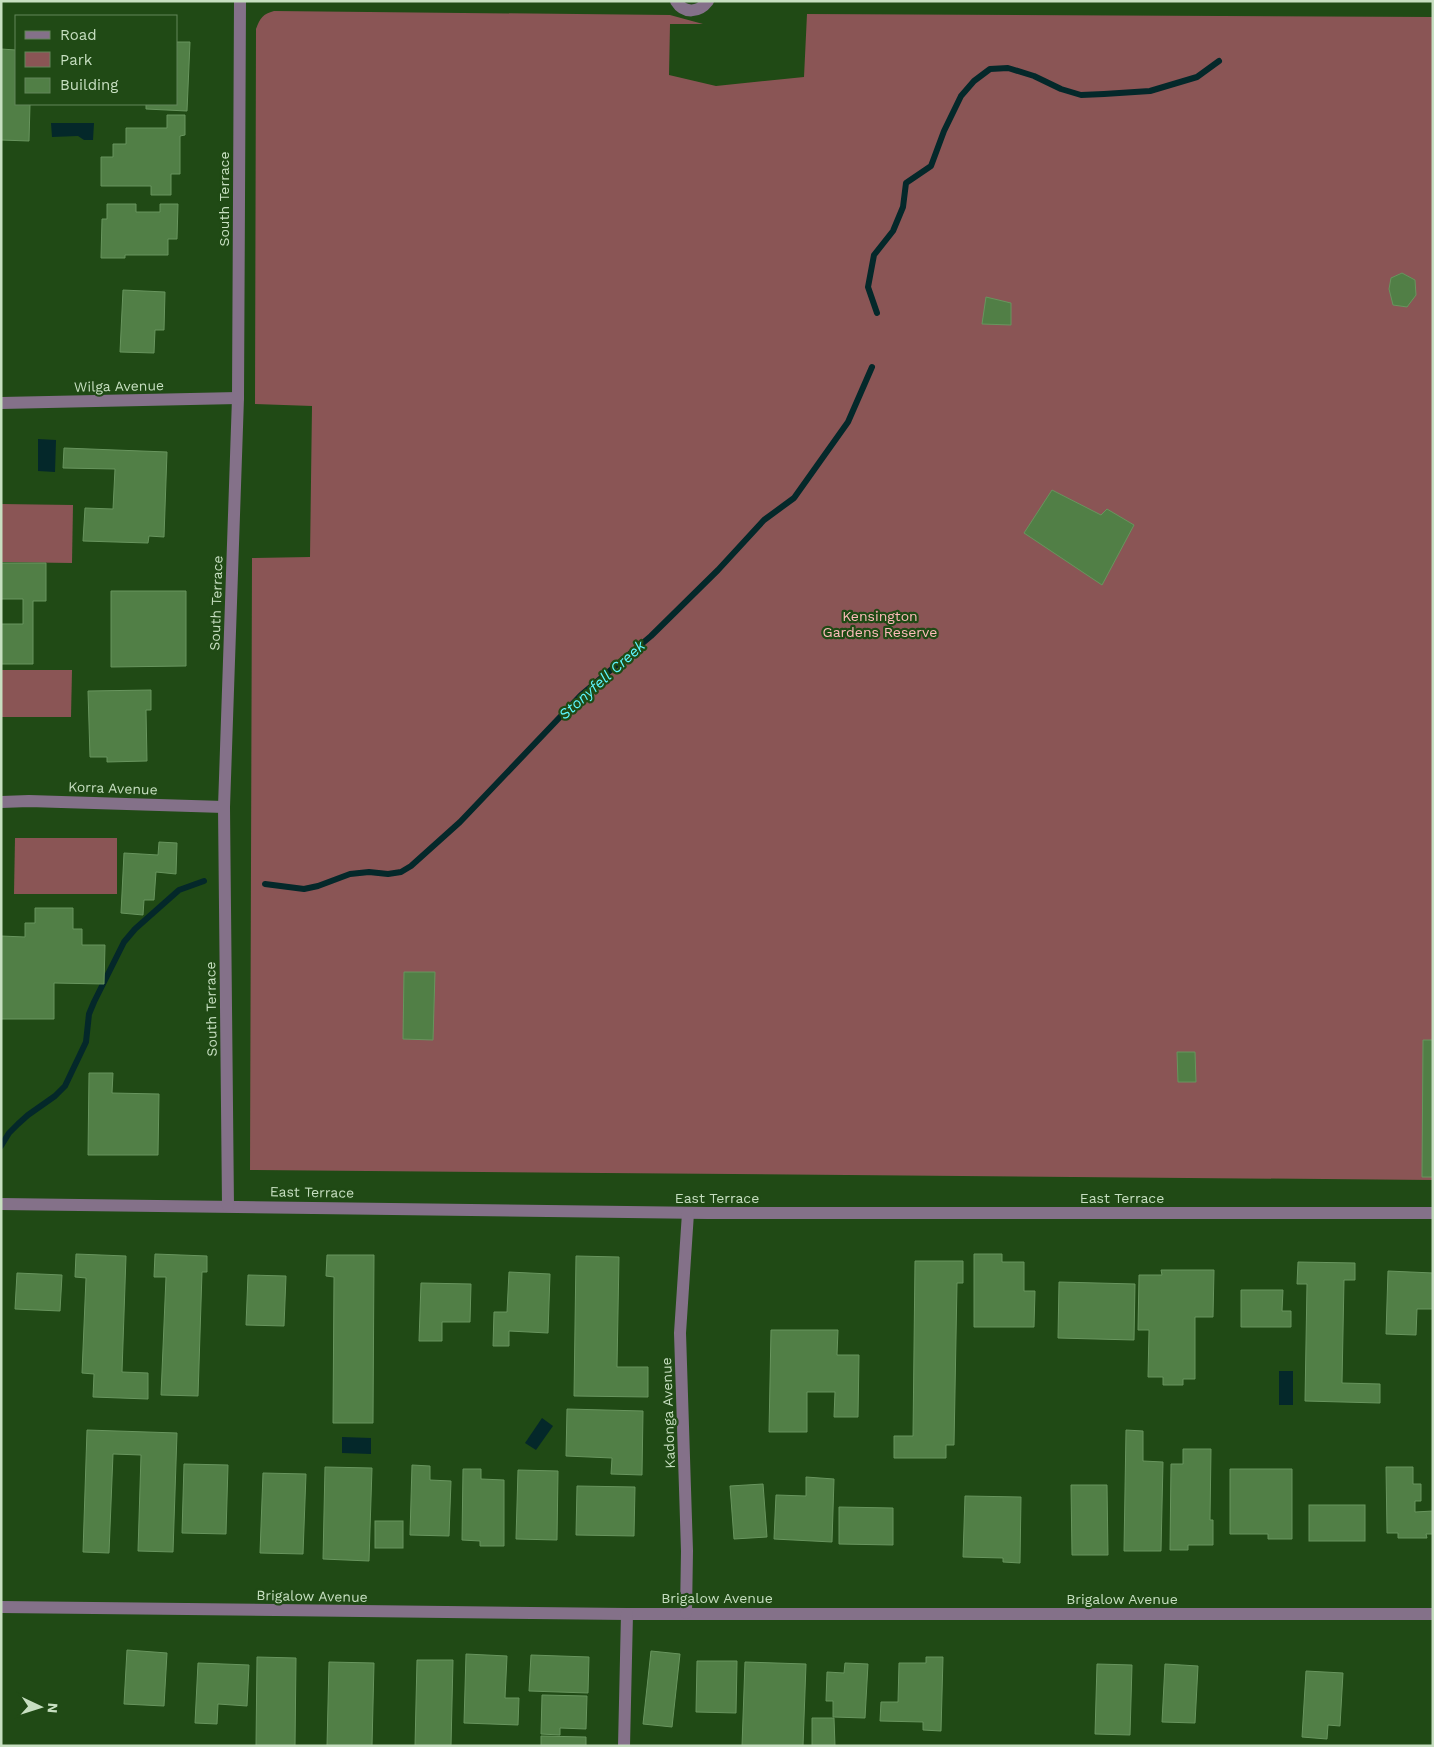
<svg xmlns="http://www.w3.org/2000/svg" width="1434" height="1747" font-family="'Work Sans',sans-serif">
	<style>
		.green { fill: #8a5555 }
		.water { fill: #04282a }
		.lines { fill: none; stroke-linecap: round; stroke-linejoin: round }
		.stream { stroke: #04282a; stroke-width: 6 }
		.building { fill: #517f46; stroke: #68955e }
		.minor { stroke: #847189; stroke-width: 12 }
		.labels { text-anchor: middle; stroke-width: 4.5; stroke-linejoin: round; paint-order: stroke }
		.street-label { font-size: 14px; fill: #c7dfc1; stroke: #204a15 }
		.park-label { font-size: 14px; fill: #febcbb; stroke: #204a15 }
		.water-label { font-size: 15px; font-style: italic; fill: #5cf7fe; stroke: #204a15 }
	</style>
	<rect width="100%" height="100%" fill="#204a15"/>
	<g class="green">
		<path d="M 274,11 L 670,15 L 703,24 L 670,24 L 669,75 L 716,86 L 804,77 L 807,14 L 1433,17 L 1433,1180 L 250,1170 L 252,558 L 310,557 L 312,406 L 255,404 L 256,29 C 260,18 263,14 274,11 Z"/>
		<polygon points="1,504 73,505 72,563 1,562"/>
		<polygon points="1,670 72,670 71,717 1,717"/>
		<polygon points="15,838 117,838 117,894 14,894"/>
	</g>
	<g class="water">
		<polygon points="51,123 94,123 93,140 84,140 78,136 52,137"/>
		<polygon points="38,439 56,440 55,472 38,471"/>
		<rect x="1279" y="1371" width="14" height="34"/>
		<polygon points="542,1418 553,1426 536,1450 525,1443"/>
		<polygon points="342,1437 371,1438 371,1454 342,1453"/>
	</g>
	<g class="lines">
		<g class="stream">
			<polyline points="877,313 868,287 874,255 893,231 903,207 906,183 931,166 944,131 961,96 974,81 990,69 1008,68 1034,76 1061,89 1081,95 1104,94 1150,91 1197,77 1219,61"/>
			<polyline points="265,884 304,889 318,886 350,874 369,872 388,874 401,872 411,866 460,822 581,695 651,636 718,570 764,520 794,498 848,422 872,367"/>
			<polyline points="1,1146 9,1133 18,1124 28,1115 55,1096 65,1086 86,1042 89,1014 94,1002 124,942 135,929 179,890 204,881"/>
		</g>
	</g>
	<g class="building">
		<polygon points="176,42 190,42 187,111 146,109 146,104 176,104"/>
		<polygon points="1,49 16,50 16,104 30,104 29,141 1,140"/>
		<polygon points="167,115 185,115 185,135 180,136 180,174 171,174 171,195 151,195 151,186 101,186 101,157 113,157 113,144 126,144 126,128 167,128"/>
		<polygon points="107,204 136,204 136,212 160,212 160,204 178,204 177,239 168,239 168,255 125,255 125,258 101,258 102,219 107,219"/>
		<polygon points="1402,273 1415,280 1416,295 1407,307 1393,305 1389,289 1391,278"/>
		<polygon points="123,290 165,292 164,330 155,330 154,353 120,352"/>
		<polygon points="986,297 1011,303 1011,325 982,324"/>
		<polygon points="64,448 167,452 164,537 149,536 148,543 83,541 85,508 113,509 115,469 63,468"/>
		<polygon points="1052,490 1101,515 1107,509 1134,525 1102,585 1024,533"/>
		<polygon points="1,563 46,563 46,601 33,601 33,664 1,664 1,624 23,624 23,599 1,599"/>
		<polygon points="111,591 186,591 186,666 111,667"/>
		<polygon points="151,690 151,710 146,710 147,761 107,762 107,757 90,757 88,691"/>
		<polygon points="159,842 177,843 176,874 156,872 154,900 144,900 143,915 121,913 124,853 158,855"/>
		<polygon points="35,908 73,908 73,929 82,929 82,945 105,945 104,984 54,983 54,1019 1,1019 1,936 25,937 25,923 35,923"/>
		<polygon points="404,972 435,972 433,1040 403,1039"/>
		<polygon points="1423,1040 1433,1040 1433,1177 1422,1177"/>
		<polygon points="1177,1052 1195,1052 1196,1082 1178,1082"/>
		<polygon points="89,1073 113,1073 112,1093 159,1094 158,1155 88,1155"/>
		<polygon points="76,1254 126,1256 122,1372 148,1373 148,1399 93,1397 94,1374 82,1373 86,1278 75,1277"/>
		<polygon points="155,1254 207,1256 207,1272 202,1272 198,1396 161,1395 166,1277 154,1277"/>
		<polygon points="974,1254 1002,1254 1002,1262 1024,1262 1024,1291 1035,1291 1034,1327 974,1327"/>
		<polygon points="327,1255 374,1255 373,1423 333,1423 334,1277 326,1276"/>
		<polygon points="576,1256 619,1257 617,1367 648,1367 648,1397 574,1396"/>
		<polygon points="915,1261 963,1261 963,1283 957,1283 954,1445 946,1445 946,1458 894,1458 894,1436 913,1436"/>
		<polygon points="1298,1262 1355,1263 1355,1280 1344,1280 1342,1383 1380,1384 1380,1403 1305,1401 1307,1284 1297,1284"/>
		<polygon points="1161,1270 1214,1270 1213,1317 1195,1317 1195,1379 1183,1379 1183,1385 1163,1385 1163,1377 1148,1377 1149,1330 1138,1330 1139,1275 1162,1275"/>
		<polygon points="1388,1271 1433,1273 1433,1309 1417,1309 1416,1335 1386,1334"/>
		<polygon points="509,1272 550,1274 548,1333 509,1331 509,1346 493,1346 494,1312 507,1312"/>
		<polygon points="17,1273 62,1275 60,1311 15,1309"/>
		<polygon points="248,1275 286,1276 284,1326 246,1325"/>
		<polygon points="1059,1282 1135,1284 1134,1340 1058,1338"/>
		<polygon points="421,1283 471,1284 470,1322 442,1322 442,1341 419,1341"/>
		<polygon points="1241,1290 1283,1290 1282,1311 1291,1311 1291,1327 1241,1327"/>
		<polygon points="771,1330 838,1330 837,1355 859,1355 858,1417 834,1417 835,1392 807,1392 807,1432 769,1432"/>
		<polygon points="567,1409 643,1411 642,1475 611,1474 612,1458 566,1456"/>
		<polygon points="87,1430 177,1433 173,1552 138,1551 141,1455 113,1454 109,1553 83,1552"/>
		<polygon points="1126,1430 1143,1431 1143,1461 1163,1462 1161,1551 1124,1551"/>
		<polygon points="1183,1449 1211,1449 1210,1520 1213,1520 1213,1545 1188,1545 1188,1550 1170,1550 1171,1464 1183,1464"/>
		<polygon points="184,1464 228,1465 226,1534 182,1533"/>
		<polygon points="412,1465 430,1466 430,1480 451,1481 449,1536 410,1535"/>
		<polygon points="325,1467 372,1468 369,1561 323,1559"/>
		<polygon points="1386,1467 1413,1467 1413,1484 1421,1484 1421,1501 1415,1501 1415,1512 1433,1511 1433,1534 1426,1534 1427,1538 1398,1538 1398,1533 1387,1533"/>
		<polygon points="463,1469 481,1469 481,1479 504,1480 504,1546 480,1546 480,1541 462,1540"/>
		<polygon points="1230,1469 1292,1469 1292,1539 1268,1539 1268,1534 1230,1534"/>
		<polygon points="518,1470 558,1471 557,1540 516,1539"/>
		<polygon points="263,1473 306,1474 303,1554 260,1553"/>
		<polygon points="806,1477 834,1479 832,1542 774,1539 776,1495 806,1496"/>
		<polygon points="763,1484 767,1537 734,1539 730,1486"/>
		<polygon points="1071,1485 1107,1485 1108,1555 1072,1555"/>
		<polygon points="577,1486 635,1487 634,1536 576,1535"/>
		<polygon points="965,1496 1021,1497 1020,1563 1003,1562 1003,1558 963,1557"/>
		<rect x="1309" y="1505" width="56" height="36"/>
		<polygon points="839,1507 893,1508 893,1545 839,1544"/>
		<rect x="375" y="1521" width="28" height="27"/>
		<polygon points="127,1650 167,1653 164,1706 124,1704"/>
		<polygon points="651,1651 680,1654 672,1727 643,1724"/>
		<polygon points="466,1654 507,1656 505,1698 519,1698 518,1725 464,1723"/>
		<polygon points="531,1655 589,1657 588,1693 529,1691"/>
		<polygon points="257,1657 296,1658 295,1746 256,1746"/>
		<polygon points="926,1657 943,1657 941,1731 923,1730 923,1722 880,1721 881,1702 898,1702 899,1663 926,1663"/>
		<polygon points="417,1660 453,1660 451,1746 415,1746"/>
		<polygon points="697,1661 737,1661 736,1713 696,1712"/>
		<polygon points="329,1662 374,1663 372,1746 327,1746"/>
		<polygon points="745,1662 806,1664 803,1746 742,1746"/>
		<polygon points="198,1663 249,1665 247,1706 218,1704 217,1724 195,1723"/>
		<polygon points="845,1663 868,1664 865,1718 833,1717 833,1701 826,1701 827,1672 844,1673"/>
		<polygon points="1097,1664 1132,1665 1130,1735 1095,1734"/>
		<polygon points="1165,1664 1198,1666 1195,1723 1162,1722"/>
		<polygon points="1306,1671 1343,1673 1340,1726 1328,1725 1327,1739 1302,1737"/>
		<polygon points="542,1695 587,1696 586,1729 560,1728 560,1735 541,1734"/>
		<polygon points="812,1718 834,1718 835,1746 812,1746"/>
		<polygon points="541,1736 586,1737 586,1746 541,1746"/>
	</g>
	<g class="lines">
		<g class="minor">
			<path d="M 676,1 C 684,14 699,13 708,1"/>
			<polyline points="1,403 238,398"/>
			<polyline points="1,802 29,801 224,807"/>
			<polyline points="1,1204 707,1213 1433,1213"/>
			<polyline points="228,1206 224,807 238,398 240,1"/>
			<polyline points="1,1607 627,1614 1433,1614"/>
			<polyline points="686,1613 687,1551 680,1333 688,1213"/>
			<polyline points="624,1746 627,1614"/>
		</g>
	</g>
	<g class="labels">
		<g class="street-label">
			<text transform="translate(224 199) rotate(-90)" y="5">South Terrace</text>
			<text transform="translate(119 386) rotate(-1)" y="5">Wilga Avenue</text>
			<text transform="translate(216 603) rotate(-88)" y="5">South Terrace</text>
			<text transform="translate(113 788) rotate(2)" y="5">Korra Avenue</text>
			<text transform="translate(211 1009) rotate(-91)" y="5">South Terrace</text>
			<text transform="translate(312 1192) rotate(1)" y="5">East Terrace</text>
			<text x="717" y="1203">East Terrace</text>
			<text x="1122" y="1203">East Terrace</text>
			<text transform="translate(668 1413) rotate(-92)" y="5">Kadonga Avenue</text>
			<text transform="translate(312 1596) rotate(1)" y="5">Brigalow Avenue</text>
			<text x="717" y="1603">Brigalow Avenue</text>
			<text x="1122" y="1604">Brigalow Avenue</text>
		</g>
		<g class="park-label">
			<text x="880" y="621">Kensington<tspan x="880" dy="16">Gardens Reserve</tspan></text>
		</g>
		<g class="water-label">
			<text transform="translate(602 680) rotate(-42)" y="5">Stonyfell Creek</text>
		</g>
	</g>
	<rect width="1434" height="1747" fill="none" stroke="#c7dfc1" stroke-width="5"/>
	<rect x="15" y="15" width="162" height="90" fill="#204a15" stroke="#63865a"/>
	<rect x="25" y="31" width="25" height="8" fill="#847189" stroke="#63865a"/>
	<text x="60" y="40" font-size="15" fill="#c7dfc1">Road</text>
	<rect x="25" y="52" width="25" height="15" fill="#8a5555" stroke="#63865a"/>
	<text x="60" y="65" font-size="15" fill="#c7dfc1">Park</text>
	<rect x="25" y="78" width="25" height="15" fill="#517f46" stroke="#63865a"/>
	<text x="60" y="90" font-size="15" fill="#c7dfc1">Building</text>
	<g transform="translate(40 1707) rotate(94)" stroke="#204a15" stroke-width="4" paint-order="stroke">
	<path d="M0-4L9 19L0 12L-9 19Z" fill="#c7dfc1"/>
	<text y="-8" font-size="14" font-weight="bold" text-anchor="middle" fill="#c7dfc1">N</text>
	</g>
</svg>
